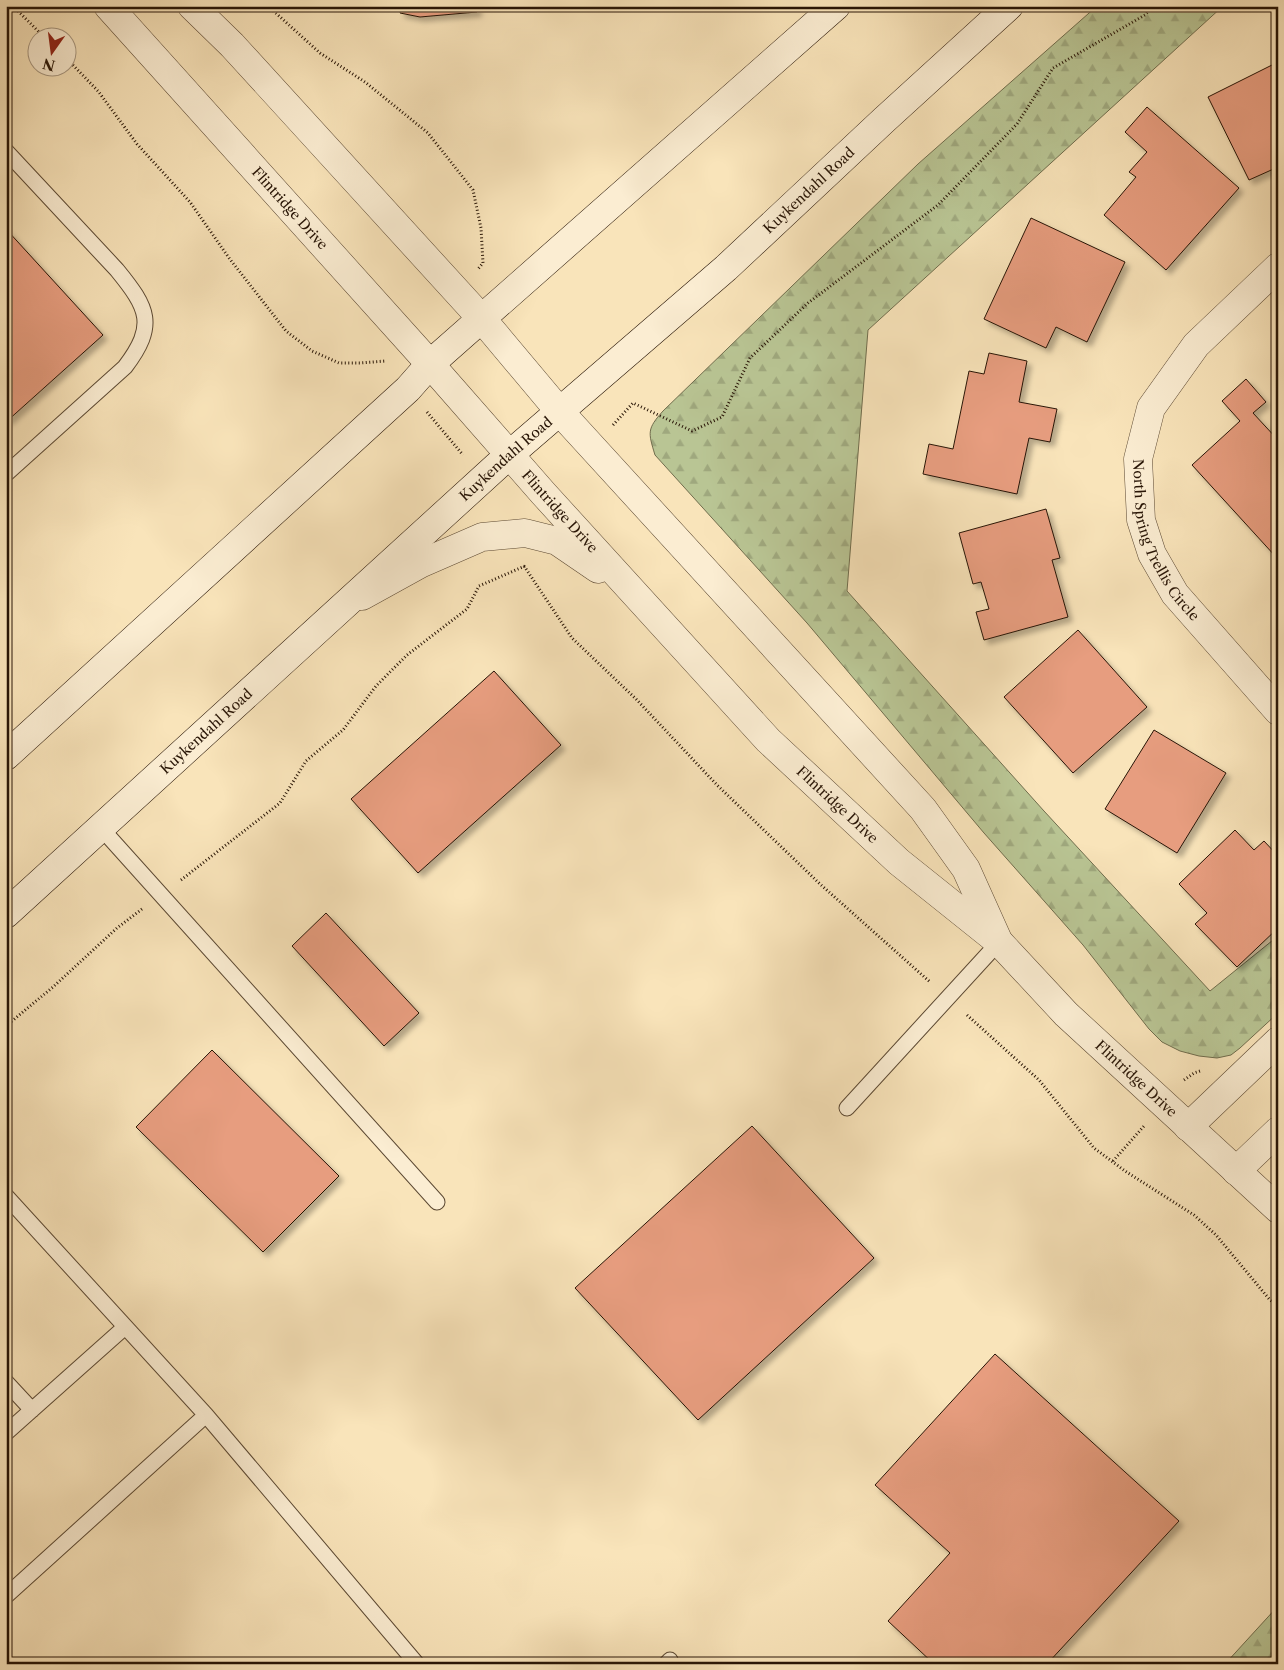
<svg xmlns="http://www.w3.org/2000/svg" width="1284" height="1670" font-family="'Libre Caslon Text',serif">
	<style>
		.forest { fill: url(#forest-firs); stroke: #706d4d }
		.building { fill: #e79d7f; stroke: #281506; filter: url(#shadow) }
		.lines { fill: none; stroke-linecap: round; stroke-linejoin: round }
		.service-casing { stroke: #5c4933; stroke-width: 17 }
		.minor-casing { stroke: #5c4933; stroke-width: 29 }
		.tertiary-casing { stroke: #5c4933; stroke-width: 29 }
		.secondary-casing { stroke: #281506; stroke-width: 29 }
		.path { stroke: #281506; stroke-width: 3; stroke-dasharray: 1 2.5; stroke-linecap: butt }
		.service { stroke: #fbedd2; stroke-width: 15 }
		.minor { stroke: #fbedd2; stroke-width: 28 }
		.tertiary { stroke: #fbedd2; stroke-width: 28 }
		.secondary { stroke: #fbedd2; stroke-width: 28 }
		.labels { text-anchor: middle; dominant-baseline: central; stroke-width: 4.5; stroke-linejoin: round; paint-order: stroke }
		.street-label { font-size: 14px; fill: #281506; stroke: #fbedd2 }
	</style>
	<defs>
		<pattern id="forest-firs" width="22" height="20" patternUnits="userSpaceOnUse" patternTransform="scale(1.25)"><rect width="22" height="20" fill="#b9c594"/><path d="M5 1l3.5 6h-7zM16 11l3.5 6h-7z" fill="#9fa87e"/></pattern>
		<filter id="shadow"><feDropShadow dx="4.5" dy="4.5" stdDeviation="2.5" flood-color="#0004"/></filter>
	</defs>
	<rect width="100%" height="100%" fill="#f9e4ba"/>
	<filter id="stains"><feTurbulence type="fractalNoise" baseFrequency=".004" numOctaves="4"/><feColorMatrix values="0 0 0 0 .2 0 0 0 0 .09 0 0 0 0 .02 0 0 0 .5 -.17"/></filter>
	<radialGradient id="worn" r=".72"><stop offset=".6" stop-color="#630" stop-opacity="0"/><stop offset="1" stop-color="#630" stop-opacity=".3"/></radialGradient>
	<path class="forest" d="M1097,6H1223L868,330L847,591L1044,811L1210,991L1278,936V1013L1240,1048L1231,1055L1217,1058L1199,1056L1180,1051L1162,1042L1149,1029L1083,945L984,833L807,623L655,455C648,432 647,429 663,411L918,164Z
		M1278,1606V1664H1225Z"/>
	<path class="building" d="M402,6H477V12L420,17L400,13Z
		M1278,62V167L1249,180L1208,97Z
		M1147,107L1239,188L1166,270L1104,215L1136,177L1129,172L1147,152L1125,132Z
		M1031,218L1125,262L1087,342L1056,327L1046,348L984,319Z
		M6,229L103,335L6,422Z
		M989,353L1027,361L1019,402L1057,409L1050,442L1029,438L1017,494L923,474L929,444L953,449L969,371L984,374Z
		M1246,379L1266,402L1253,413L1278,440V556L1276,557L1192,465L1240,421L1222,401Z
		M1046,509L1060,558L1052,560L1068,617L984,640L976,612L989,609L981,582L973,584L959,533Z
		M1078,630L1147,707L1073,773L1004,697Z
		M494,671L561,745L418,873L351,799Z
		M1154,730L1226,773L1177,853L1105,809Z
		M1235,830L1254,850L1264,841L1278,856V928L1237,967L1195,924L1207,913L1179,884Z
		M326,913L419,1013L384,1046L292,946Z
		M212,1050L339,1176L263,1252L136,1127Z
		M752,1126L874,1258L698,1420L575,1288Z
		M995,1354L1179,1521L1047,1664H934L888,1621L950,1553L875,1485Z"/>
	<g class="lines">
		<defs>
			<path id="service" d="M6,151L117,270C148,308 157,325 125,367L6,474
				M101,828L437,1202
				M847,1108L999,942
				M6,1196L206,1415L417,1664
				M6,1382L32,1410
				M6,1433L125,1327
				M6,1596L206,1415
				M666,1664L670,1660"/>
			<g id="minor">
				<path id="s1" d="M1278,267L1196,345L1151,408L1138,459L1141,520L1152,554L1175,594L1278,711"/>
				<path d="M1188,1127L1278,1041"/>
				<path d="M1236,1171L1278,1131"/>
			</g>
			<g id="tertiary">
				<path id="s2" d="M108,6L430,364L543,493L768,740L899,862L999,942L1066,1014L1278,1209"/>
				<path d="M192,6L232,45L482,319L560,412L923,809L966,869L997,938"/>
				<path d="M362,596L420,564L482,537L525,533L557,541L598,569"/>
			</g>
			<g id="secondary">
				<path d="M6,756L408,389L430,364L836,6"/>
				<path id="s3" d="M6,914L509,455L726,268L884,120L1009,6"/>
			</g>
		</defs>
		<use href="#service" class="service-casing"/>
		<use href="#minor" class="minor-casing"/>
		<use href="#tertiary" class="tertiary-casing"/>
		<use href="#secondary" class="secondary-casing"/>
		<path class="path" d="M13,6L45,38
			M268,6L320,53L365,82L428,133L473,190L481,228L483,263L478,269
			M68,60L98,91L137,144L190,202L229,258L286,331L312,351L339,363H360L385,361
			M427,412L463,455
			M613,425L633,403L692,431L722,417L750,358L808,303L938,205L1017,124L1053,68L1145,15L1152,6
			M524,566L572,638L636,699L717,785L820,884L930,982
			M181,880L280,803L306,761L343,730L376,686L407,655L467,609L479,586L525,566
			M967,1015L1039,1080L1094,1148L1125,1171L1194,1215L1216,1235L1270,1300L1278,1306
			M6,1026L53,987L117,928L142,909
			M1184,1080L1194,1073L1200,1071
			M1113,1161L1144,1126"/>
		<use href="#service" class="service"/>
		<use href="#minor" class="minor"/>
		<use href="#tertiary" class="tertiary"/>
		<use href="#secondary" class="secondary"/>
	</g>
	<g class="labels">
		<g class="street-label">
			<text stroke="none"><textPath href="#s3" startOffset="1081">Kuykendahl Road</textPath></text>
			<text stroke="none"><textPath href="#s2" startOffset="272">Flintridge Drive</textPath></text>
			<text stroke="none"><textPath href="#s3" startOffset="676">Kuykendahl Road</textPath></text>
			<text stroke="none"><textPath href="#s2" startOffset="678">Flintridge Drive</textPath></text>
			<text stroke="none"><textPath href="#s1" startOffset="331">North Spring Trellis Circle</textPath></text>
			<text stroke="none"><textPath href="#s3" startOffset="271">Kuykendahl Road</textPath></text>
			<text stroke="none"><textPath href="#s2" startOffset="1082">Flintridge Drive</textPath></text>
			<text stroke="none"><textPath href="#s2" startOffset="1488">Flintridge Drive</textPath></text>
		</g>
	</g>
	<rect width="1284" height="1670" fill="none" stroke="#f9e4ba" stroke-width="25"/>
	<rect x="8" y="8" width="1269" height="1655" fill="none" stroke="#281506" stroke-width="2.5"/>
	<rect x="12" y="12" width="1259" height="1645" fill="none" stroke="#281506"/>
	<g transform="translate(52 52) rotate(194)"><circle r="24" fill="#fbedd2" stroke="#a79780"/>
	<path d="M0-4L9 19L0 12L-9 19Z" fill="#8f2418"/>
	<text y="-8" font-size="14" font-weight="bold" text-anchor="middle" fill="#281506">N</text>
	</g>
	<rect width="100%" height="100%" filter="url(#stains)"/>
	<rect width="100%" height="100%" fill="url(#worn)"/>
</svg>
